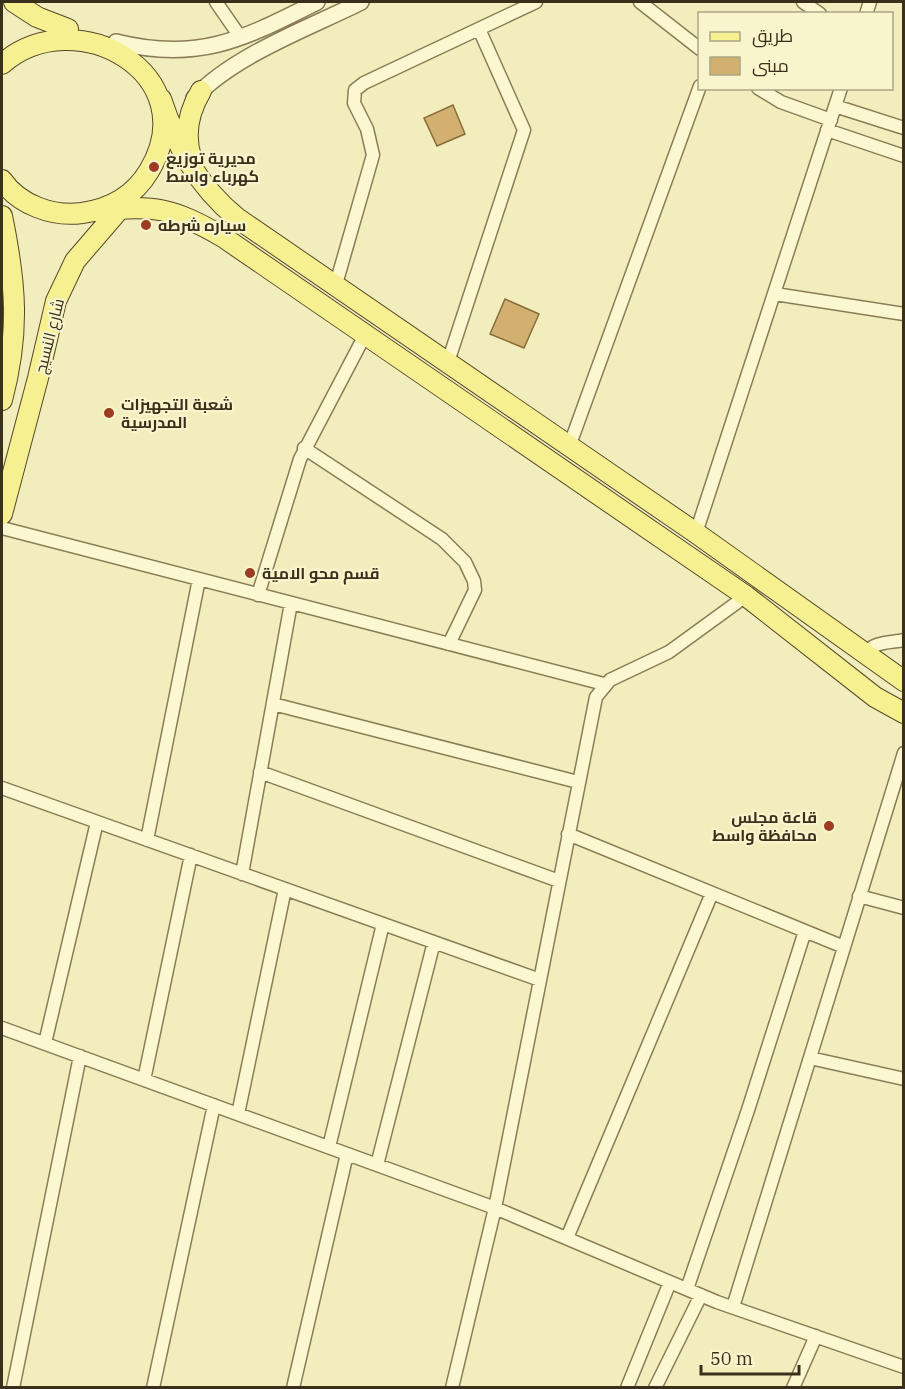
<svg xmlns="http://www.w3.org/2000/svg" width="905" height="1389" font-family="'IBM Plex Serif',Cairo,serif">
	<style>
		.building { fill: #d1b070; stroke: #8a6c39; stroke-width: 1.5 }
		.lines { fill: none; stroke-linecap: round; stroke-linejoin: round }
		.minor-casing { stroke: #8a7d55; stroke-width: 15 }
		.tertiary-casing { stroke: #8a7d55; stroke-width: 18 }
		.primary-casing { stroke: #57492a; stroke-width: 22 }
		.minor { stroke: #fbf8d1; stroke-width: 12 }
		.tertiary { stroke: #fbf8d1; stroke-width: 15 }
		.primary { stroke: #f7f091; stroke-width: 20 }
		.poi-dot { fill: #9c3d21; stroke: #f8f5cd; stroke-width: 2 }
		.labels { text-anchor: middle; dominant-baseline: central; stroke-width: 4.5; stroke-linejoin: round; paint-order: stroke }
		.poi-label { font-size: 16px; font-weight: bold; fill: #38301b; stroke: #f8f5cd; text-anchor: start }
		.street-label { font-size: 16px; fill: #38301b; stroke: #f8f5cd }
	</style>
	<rect width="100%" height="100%" fill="#f1edbd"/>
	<path class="building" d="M453,105L465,134L437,146L424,118Z
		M505,299L539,314L524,348L490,334Z"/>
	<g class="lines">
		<defs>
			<path id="minor" d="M216,2L241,38
				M640,2L700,49
				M803,2L820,14
				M866,14L870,2
				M758,88L781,102L831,120
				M835,106L904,128
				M827,130L904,156
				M336,284L373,155L367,129L354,103L355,90L364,83L536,2
				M775,294L904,314
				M448,362L524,130L479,29
				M569,447L700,86
				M304,448L442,539L465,562L474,581L475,590L449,644
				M2,528L604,684
				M696,533L841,88
				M258,595L300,459L365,335
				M865,654C874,641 890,643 904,640
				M273,704L578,782
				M260,772L559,881
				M2,788L540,980
				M568,834L844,947
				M147,840L199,579
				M242,874L291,603
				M859,896L904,908
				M2,1028L495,1208L717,1302L904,1367
				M45,1043L97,822
				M810,1058L904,1079
				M144,1080L191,855
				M238,1114L285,889
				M329,1147L383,924
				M377,1165L434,942
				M567,1238L712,893
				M687,1289L748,1110L805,931
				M733,1307L904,753
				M13,1388L80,1056
				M153,1388L214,1105
				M293,1388L347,1154
				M452,1388L495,1208L596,697L610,680L669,652L746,596
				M627,1388L670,1282
				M655,1388L701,1295
				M793,1388L816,1336"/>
			<path id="tertiary" d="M116,42C200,63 245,38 317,2
				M194,98C234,55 309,28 361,2"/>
			<path id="primary" d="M14,2L37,17L68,29
				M2,64C75,0 207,74 149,171C134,196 111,209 82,213C53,217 19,205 2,180
				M161,99C177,147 197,185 237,218L696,533L904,681
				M191,157C184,134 189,111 201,91
				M97,211C154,204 173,208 223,237L746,596L875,697L904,713
				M2,216C16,284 20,332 2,400
				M2,514L38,378L56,301L75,261L124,204"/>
		</defs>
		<use href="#minor" class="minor-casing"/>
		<use href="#tertiary" class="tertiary-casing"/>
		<use href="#primary" class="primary-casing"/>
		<use href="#minor" class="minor"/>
		<use href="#tertiary" class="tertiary"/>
		<use href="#primary" class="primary"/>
	</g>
	<g class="poi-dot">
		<circle cx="154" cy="167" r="6"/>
		<circle cx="146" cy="225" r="6"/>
		<circle cx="109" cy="413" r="6"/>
		<circle cx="250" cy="573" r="6"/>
		<circle cx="829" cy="826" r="6"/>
	</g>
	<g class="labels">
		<g class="poi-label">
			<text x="166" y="158">مديرية توزيع<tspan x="166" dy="18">كهرباء واسط</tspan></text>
			<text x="158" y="225">سياره شرطه</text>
			<text x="121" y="404">شعبة التجهيزات<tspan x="121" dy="18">المدرسية</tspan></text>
			<text x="262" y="573">قسم محو الامية</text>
			<text x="817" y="817" text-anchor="end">قاعة مجلس<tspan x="817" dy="18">محافظة واسط</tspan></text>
		</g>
		<g class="street-label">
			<text transform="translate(49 336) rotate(-76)">شارع النسيج</text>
		</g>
	</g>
	<rect width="905" height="1389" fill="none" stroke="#38301b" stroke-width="6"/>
	<rect x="698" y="12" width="195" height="78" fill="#f8f5cd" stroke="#aba686" stroke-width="1.5"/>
	<rect x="710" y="32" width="30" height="9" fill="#f7f091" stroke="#aba686" stroke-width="1.5"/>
	<text x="752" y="42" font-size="18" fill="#38301b">طريق</text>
	<rect x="710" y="57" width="30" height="18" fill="#d1b070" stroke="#aba686" stroke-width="1.5"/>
	<text x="752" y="72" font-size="18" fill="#38301b">مبنى</text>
	<path d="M701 1365v9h98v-9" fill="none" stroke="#38301b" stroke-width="3"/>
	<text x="710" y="1365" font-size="18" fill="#38301b" stroke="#f8f5cd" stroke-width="4.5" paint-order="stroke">50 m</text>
</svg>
